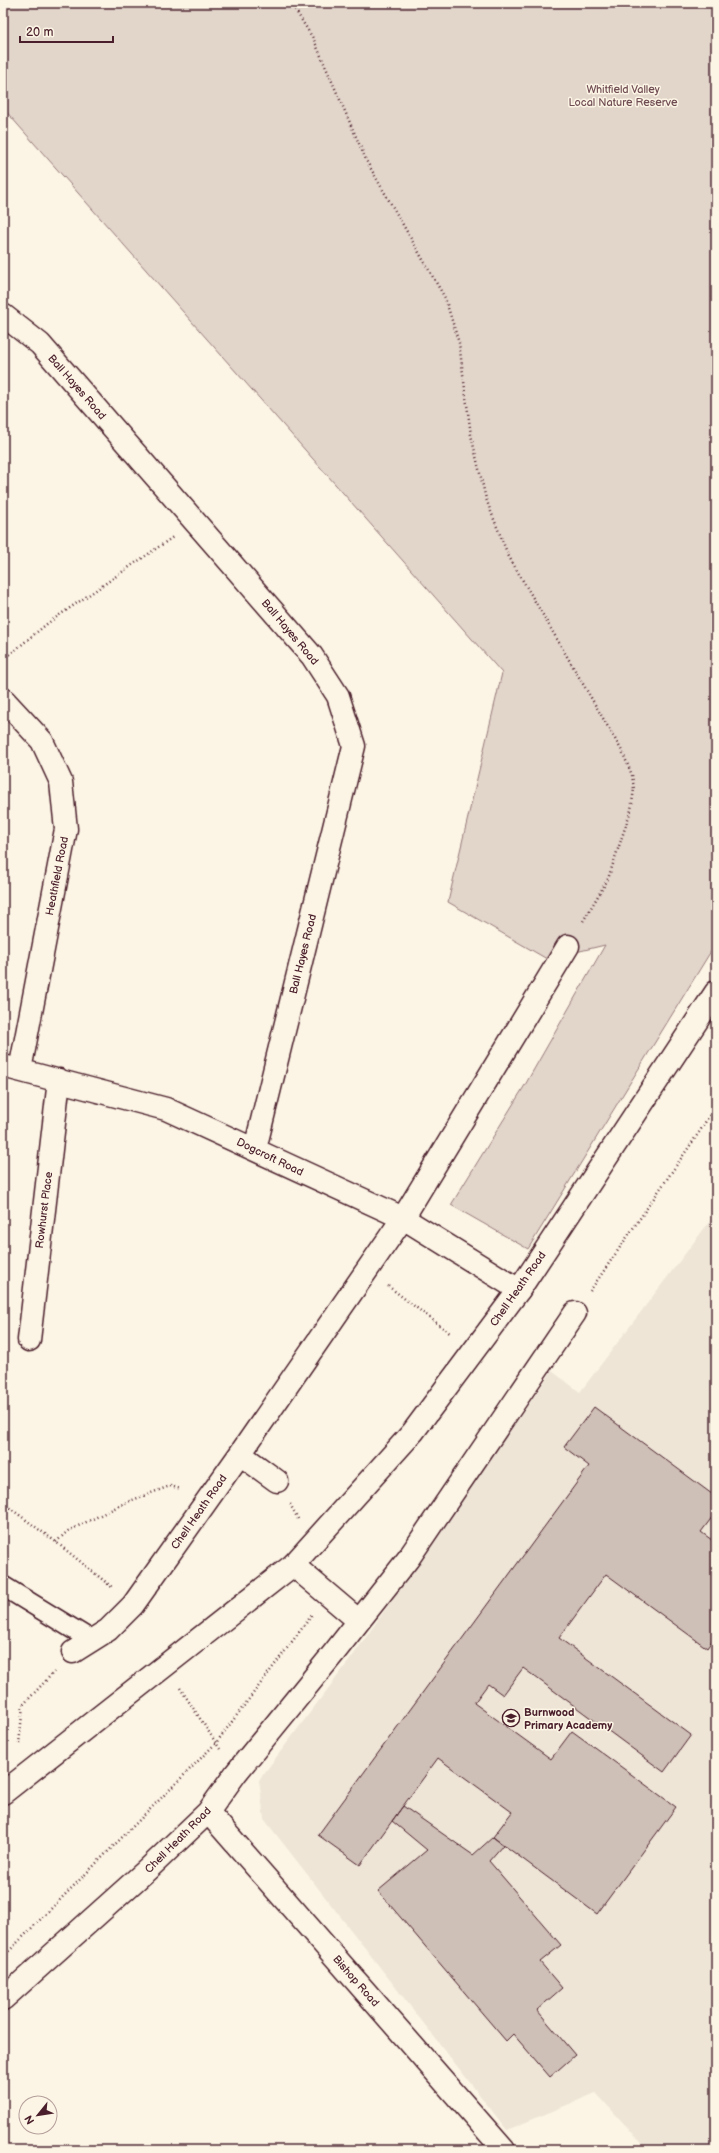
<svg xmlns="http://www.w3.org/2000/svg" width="719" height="2153" font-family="'Balsamiq Sans',sans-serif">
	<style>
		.built { fill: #eee5d7 }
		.green { fill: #e2d5ca; stroke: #967a7a }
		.building { fill: #cfc0b7; stroke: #4a1f2b }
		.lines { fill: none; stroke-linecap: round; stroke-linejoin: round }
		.service-casing { stroke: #4a1f2b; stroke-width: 22 }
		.minor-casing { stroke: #4a1f2b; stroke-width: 25 }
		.tertiary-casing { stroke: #4a1f2b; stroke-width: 25 }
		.path { stroke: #4a1f2b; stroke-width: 2.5; stroke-dasharray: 1 3; stroke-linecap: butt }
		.service { stroke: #fcf5e5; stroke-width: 19 }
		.minor { stroke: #fcf5e5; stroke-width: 22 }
		.tertiary { stroke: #fcf5e5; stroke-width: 22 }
		.labels { text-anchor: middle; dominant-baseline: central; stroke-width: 3; stroke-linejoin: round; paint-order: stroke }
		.park-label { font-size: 11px; fill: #704c53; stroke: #fcf5e5 }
		.street-label { font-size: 11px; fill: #4a1f2b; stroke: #fcf5e5 }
		.poi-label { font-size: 11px; font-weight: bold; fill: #4a1f2b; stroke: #fcf5e5; text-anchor: start }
	</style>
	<rect width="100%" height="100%" fill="#fcf5e5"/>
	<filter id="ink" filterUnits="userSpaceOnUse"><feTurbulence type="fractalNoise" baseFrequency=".025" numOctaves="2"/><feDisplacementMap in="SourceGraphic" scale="8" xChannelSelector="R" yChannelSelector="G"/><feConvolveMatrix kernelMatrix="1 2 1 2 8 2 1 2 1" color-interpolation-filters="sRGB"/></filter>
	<g filter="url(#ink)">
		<path class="built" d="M716,1213V2150H648L596,2093L507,2130L264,1819L259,1780L352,1657L552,1371L580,1392Z"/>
		<path class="green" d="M3,3H716V943L528,1249L451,1205L525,1085L605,945L547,959L448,902L502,673L3,108Z"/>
		<path class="building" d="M594,1407L716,1497V1512L701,1532L716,1543V1635L707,1648L606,1574L559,1638L691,1735L664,1772L523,1668L503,1695L488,1684L474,1703L551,1759L572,1731L676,1807L597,1914L493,1837L512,1812L438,1758L360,1865L318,1835L589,1466L564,1447Z
			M403,1806L473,1855L493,1837L503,1845L489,1861L561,1945L540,1962L562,1988L537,2010L575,2055L550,2077L513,2034L506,2041L378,1891L427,1850L392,1821Z"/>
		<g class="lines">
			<defs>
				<path id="service" d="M3,1586L91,1640"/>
				<path id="minor" d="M3,315L40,344L312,656L338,696L354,746L255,1149
					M3,699L42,741L61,782L66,829L20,1070
					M3,1066L166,1109L403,1218L519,1290
					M29,1340L59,1080
					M240,1454L277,1481
					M293,1565L359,1621
					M73,1652L108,1630L133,1605L240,1454L403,1218L568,946
					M208,1812L504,2150
					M3,1999L147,1870L208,1812L236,1773L333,1654L408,1559L575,1313"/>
				<path id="tertiary" d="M3,1793L293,1565L413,1432L519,1290L716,992"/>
			</defs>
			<use href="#service" class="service-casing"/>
			<use href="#minor" class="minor-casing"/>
			<use href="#tertiary" class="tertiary-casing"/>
			<path class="path" d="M291,3L314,40L367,162L445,298L459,343L471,435L486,499L508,555L622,751L632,775L634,789L631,810L608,879L582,923
				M3,660L48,623L173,537
				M388,1286L451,1334
				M590,1291L700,1131L716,1104
				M3,1503L56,1542L113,1588
				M290,1504L298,1519
				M56,1542L68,1531L127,1502L170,1486L181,1489
				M180,1688L220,1749
				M19,1744L23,1705L54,1672
				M3,1957L216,1743L312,1615"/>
			<use href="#service" class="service"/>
			<use href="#minor" class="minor"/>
			<use href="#tertiary" class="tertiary"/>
		</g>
	</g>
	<defs>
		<symbol id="school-ring" viewBox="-11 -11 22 22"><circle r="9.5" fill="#fcf5e5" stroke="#4a1f2b" stroke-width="1.5"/><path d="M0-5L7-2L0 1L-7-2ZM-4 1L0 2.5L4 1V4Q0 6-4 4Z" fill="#4a1f2b"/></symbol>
	</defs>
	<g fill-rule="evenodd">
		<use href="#school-ring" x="501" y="1708" width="20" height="20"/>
	</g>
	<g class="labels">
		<g class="park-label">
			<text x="623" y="89">Whitfield Valley<tspan x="623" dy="13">Local Nature Reserve</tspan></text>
		</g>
		<g class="street-label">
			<text transform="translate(77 387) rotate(49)">Ball Hayes Road</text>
			<text transform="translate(290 632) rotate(50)">Ball Hayes Road</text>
			<text transform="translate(57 876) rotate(-79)">Heathfield Road</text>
			<text transform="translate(303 954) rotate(-76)">Ball Hayes Road</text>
			<text transform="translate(270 1157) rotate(26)">Dogcroft Road</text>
			<text transform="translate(44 1210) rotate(-83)">Rowhurst Place</text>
			<text transform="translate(518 1289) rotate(-55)">Chell Heath Road</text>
			<text transform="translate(199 1512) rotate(-55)">Chell Heath Road</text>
			<text transform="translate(178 1840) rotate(-45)">Chell Heath Road</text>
			<text transform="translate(356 1981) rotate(49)">Bishop Road</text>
		</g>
		<g class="poi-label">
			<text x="524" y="1712">Burnwood<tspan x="524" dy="13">Primary Academy</tspan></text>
		</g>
	</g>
	<rect width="719" height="2153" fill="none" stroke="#fcf5e5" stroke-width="16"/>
	<rect x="8" y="8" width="703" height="2137" fill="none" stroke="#4a1f2b" stroke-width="1.5" filter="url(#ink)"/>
	<g transform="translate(38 2115) rotate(240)"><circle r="19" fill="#fcf5e5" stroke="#b59f9b"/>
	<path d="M0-3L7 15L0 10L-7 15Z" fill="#4a1f2b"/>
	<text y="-6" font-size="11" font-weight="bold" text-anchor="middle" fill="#4a1f2b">N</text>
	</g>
	<path d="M20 36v6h93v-6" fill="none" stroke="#4a1f2b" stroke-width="2"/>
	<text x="26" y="36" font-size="12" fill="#4a1f2b" stroke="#fcf5e5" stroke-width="3" paint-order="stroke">20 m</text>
</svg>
